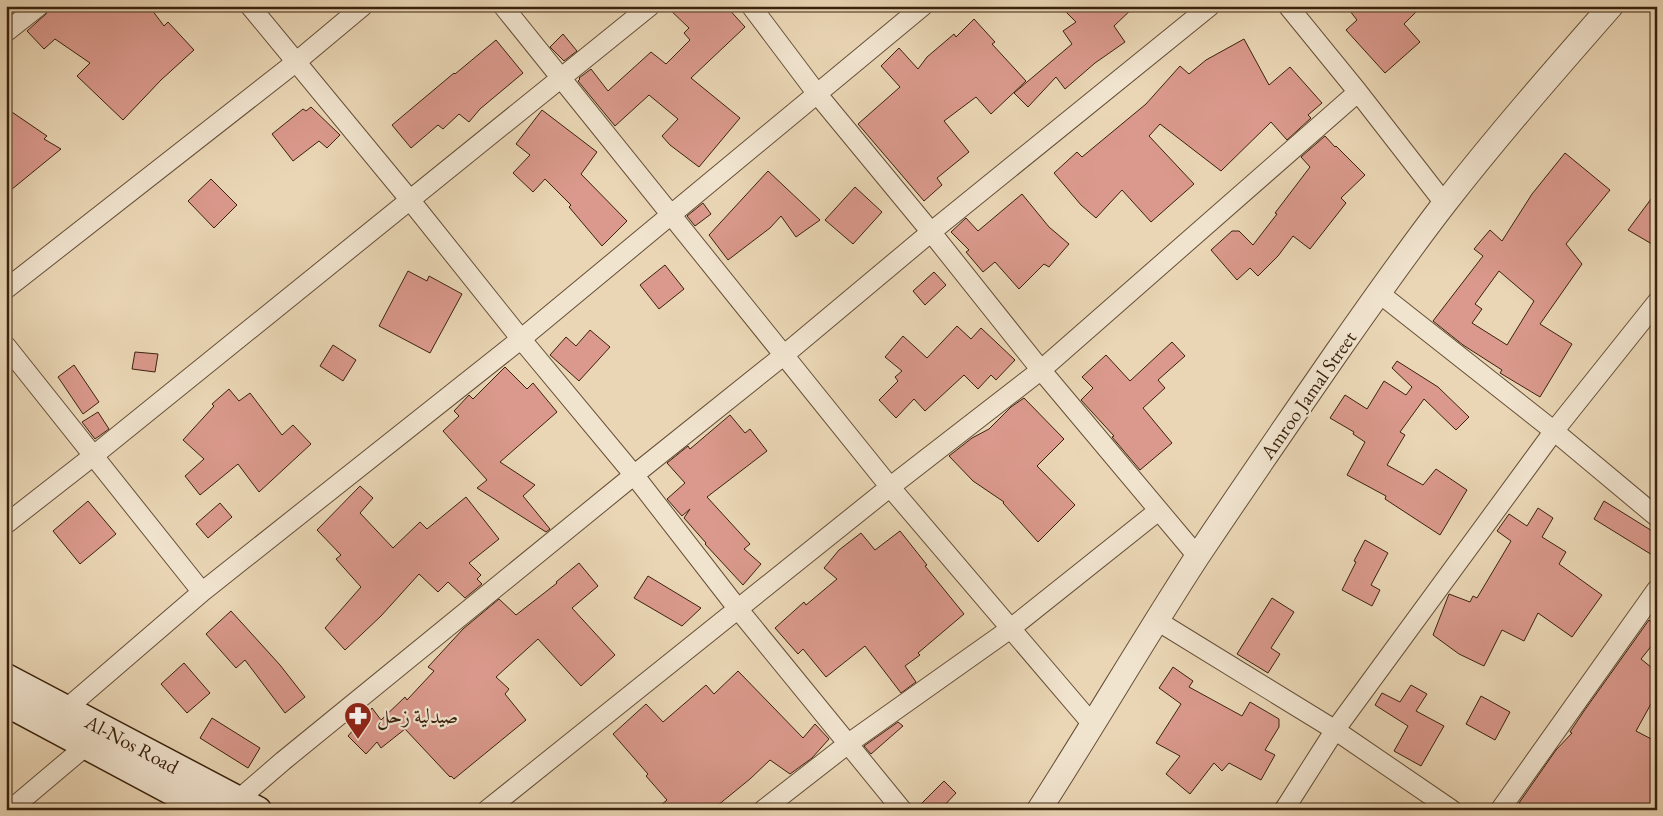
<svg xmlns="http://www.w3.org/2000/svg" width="1663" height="816" font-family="'EB Garamond',Amiri,serif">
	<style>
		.building { fill: #da998c; stroke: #3a220d; fill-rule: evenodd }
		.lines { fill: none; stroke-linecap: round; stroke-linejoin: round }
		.minor-casing { stroke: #664f37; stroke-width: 21 }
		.tertiary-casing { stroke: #664f37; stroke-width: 26 }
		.secondary-casing { stroke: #3a220d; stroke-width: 29 }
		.minor { stroke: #f1e4cf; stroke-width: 19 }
		.tertiary { stroke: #f1e4cf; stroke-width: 24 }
		.secondary { stroke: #f1e4cf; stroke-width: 26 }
		.labels { text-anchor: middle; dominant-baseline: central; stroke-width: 4.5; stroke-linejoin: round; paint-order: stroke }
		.street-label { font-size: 20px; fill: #3a220d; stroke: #f1e4cf }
		.poi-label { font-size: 20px; fill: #3a220d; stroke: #f1e4cf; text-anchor: start }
	</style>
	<rect width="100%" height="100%" fill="#ead6b5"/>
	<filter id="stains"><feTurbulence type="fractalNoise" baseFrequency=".004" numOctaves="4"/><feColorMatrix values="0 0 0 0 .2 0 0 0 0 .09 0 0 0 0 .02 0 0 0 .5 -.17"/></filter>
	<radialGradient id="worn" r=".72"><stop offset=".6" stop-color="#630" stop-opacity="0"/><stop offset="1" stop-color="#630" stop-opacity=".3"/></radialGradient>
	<path class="building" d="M50,6H149L164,26L168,22L194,50L161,80L123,120L77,76L90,63L55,39L44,49L27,31L46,14Z
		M666,6H726L745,27L691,78L740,118L699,167L670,145L662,136L678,119L649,95L615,126L578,81L580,79L579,78L591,69L608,91L651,52L666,64L690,40L684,33L689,28Z
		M1060,6H1135L1114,26L1125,42L1095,63L1065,89L1056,77L1028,107L1014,93L1072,44L1063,31L1076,22Z
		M1346,6H1422L1404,24L1420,42L1385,73L1346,30L1357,20Z
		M974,19L995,42L992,44L1026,81L991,114L976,97L944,121L969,152L937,178L942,185L924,201L858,124L900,87L881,66L899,48L918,69L927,57L954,34L956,37Z
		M563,34L577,51L564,61L550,47Z
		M1244,39L1269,85L1290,67L1322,103L1308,115L1311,118L1287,140L1271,122L1221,171L1160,124L1149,136L1194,184L1151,222L1122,190L1096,218L1081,205L1054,173L1077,152L1082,157L1146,104L1180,66L1189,74L1206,60Z
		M496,40L523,73L480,109L469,122L459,114L443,129L438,125L411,148L392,125L454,73L455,74Z
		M311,107L340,135L327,148L319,141L293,161L272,134L303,109L306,111Z
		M6,108L47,136L44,139L61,149L6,194Z
		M542,110L597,152L581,174L627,221L602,246L569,207L571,205L545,179L533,192L513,173L530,155L516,144Z
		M1325,136L1335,147L1336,146L1365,175L1341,198L1346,203L1310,249L1293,236L1278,256L1258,276L1250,268L1237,280L1211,250L1232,231H1239L1253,245L1277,214L1275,213L1310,167L1301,157Z
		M1565,153L1610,190L1566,244L1582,264L1540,324L1572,344L1540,397L1500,373L1502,370L1463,345L1433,321L1483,256L1474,249L1490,230L1502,241L1532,194ZM1499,271L1534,301L1507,345L1472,323L1482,309L1475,304Z
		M768,171L820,220L796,237L781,216L770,228L728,260L709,235Z
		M211,179L237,205L214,228L188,201Z
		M855,187L882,212L853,244L825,220Z
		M1657,191V247L1628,230Z
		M1022,194L1049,227L1069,244L1049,267L1044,264L1019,289L995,262L983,272L966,252L969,250L951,232L966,218L978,231Z
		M703,203L711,214L695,226L687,216Z
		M665,265L684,289L659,309L640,285Z
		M408,271L427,281L429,276L462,294L430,353L379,326Z
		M934,272L946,285L925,305L913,291Z
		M957,326L971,339L981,328L1015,360L996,380L991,375L978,389L964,375L925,411L914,399L896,418L879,400L898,381L895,377L902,371L885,357L903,336L927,358Z
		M590,330L610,347L579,381L550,355L566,337L576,346Z
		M1172,342L1185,356L1158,380L1165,388L1143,408L1172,443L1140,470L1112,437L1114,436L1081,400L1093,388L1082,377L1106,355L1130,381Z
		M333,345L356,360L343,381L320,366Z
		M135,352L158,354L155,372L132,369Z
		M1397,361L1438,387L1469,417L1456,430L1424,399L1400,432L1405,435L1387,465L1423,485L1436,469L1467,490L1440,535L1385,499L1386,496L1347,475L1365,442L1353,434L1354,432L1330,418L1345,395L1367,409L1384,381L1406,395L1412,387L1392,368Z
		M74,365L99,402L83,414L58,377Z
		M505,367L527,389L533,383L557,412L500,462L535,485L523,496L550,529L546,532L477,488L487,480L443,431L459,416L454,411L469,395L473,399Z
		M229,389L239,401L250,393L282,435L293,425L311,444L259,492L238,464L200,495L185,476L204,459L183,440L214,406L212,404Z
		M1024,398L1064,439L1037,466L1075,505L1038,542L1003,503L1004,502L973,481L949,456L972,438L989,429L1011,407Z
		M98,412L109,429L95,439L82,422Z
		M730,415L745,433L750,429L767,451L707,497L750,544L744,549L761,564L743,585L705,544L706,543L684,518L690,509L682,516L667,499L685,483L667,463L688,446L690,449Z
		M360,486L373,498L360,513L393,548L420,522L427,529L466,497L499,539L469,563L481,575L477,579L482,584L465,598L448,582L438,592L419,574L381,616L345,650L325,628L361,587L336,559L341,555L317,530Z
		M88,501L116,534L80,564L53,531Z
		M1604,501L1657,534V558L1594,519Z
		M220,503L232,517L208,538L196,524Z
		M1538,508L1553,518L1542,537L1566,552L1559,564L1602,595L1572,637L1538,613L1524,641L1502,630L1484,666L1459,654L1433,635L1449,594L1470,602L1473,596L1477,598L1511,541L1497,531L1509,514L1527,526Z
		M900,531L927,565L925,566L964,614L918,653L920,655L905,666L916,682L901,693L865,646L826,677L803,649L798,654L775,628L804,602L806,605L837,579L824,568L839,550L861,533L875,550Z
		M1365,540L1388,553L1371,585L1380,590L1372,606L1342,590L1356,562L1354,561Z
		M579,563L598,586L572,608L615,655L581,686L538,639L496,677L509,689L505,694L526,720L454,779L451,776L450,777L405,729L381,748L377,742L366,754L348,736L372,708L381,720L405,697L407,700L434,671L428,667L463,629L499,599L516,615L557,583L556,582Z
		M648,576L701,608L682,626L634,598Z
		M1272,598L1294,612L1271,648L1280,654L1268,673L1237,654Z
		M231,611L280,665L305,697L285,713L245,660L236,668L206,634Z
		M1649,620L1657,627V639L1641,659L1657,672V693L1636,731L1657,742V810H1531L1519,803L1556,750L1572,733L1570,732L1584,711Z
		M184,663L210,693L187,713L161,684Z
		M1173,667L1193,681L1189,687L1242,716L1250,702L1279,719V727L1265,750L1275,755L1261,780L1229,763L1222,771L1214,763L1190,794L1166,774L1180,756L1156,743L1181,704L1159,688Z
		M738,671L803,738L815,724L829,739L812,758L790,774L770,760L750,779L712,810H655L667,800L646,776L648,774L613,734L646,704L663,722L706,685L714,694Z
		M1411,685L1427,694L1416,711L1444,726L1421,766L1394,751L1408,726L1375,705L1382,693L1400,702Z
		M1481,696L1510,712L1495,740L1466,724Z
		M212,718L260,748L248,768L200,738Z
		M898,722L903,726L871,754L864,746Z
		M944,781L956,793L940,810H915Z"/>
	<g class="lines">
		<defs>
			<path id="minor" d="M250,6L410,200L521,339L634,475L738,609L902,810
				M503,6L890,487L1093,725
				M751,6L818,95L931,232L1041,370L1198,557
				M1288,6L1358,92L1445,204
				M6,32L39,6
				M6,289L296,62L363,6
				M1379,293L1554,431L1657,517
				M6,346L202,592
				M6,524L93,456L650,6
				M1156,620L1335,730L1452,810
				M66,709L202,592L521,339L923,6
				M239,799L283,761L634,475L784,355L931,232L1210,6
				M10,810L87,745
				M487,810L890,487L1041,370L1358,92
				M763,810L849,743L1010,629L1158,511
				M1284,810L1335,730L1554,431L1657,302
				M1500,810L1657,589"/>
			<path id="tertiary" d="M1039,810C1093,726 1143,640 1197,557C1243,488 1290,420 1337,352C1372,302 1407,252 1445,203C1498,135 1554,71 1611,6"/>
			<path id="secondary" d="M6,677L258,810
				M6,703L206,810"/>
		</defs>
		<use href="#minor" class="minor-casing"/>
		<use href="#tertiary" class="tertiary-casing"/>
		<use href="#secondary" class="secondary-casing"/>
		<use href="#minor" class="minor"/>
		<use href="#tertiary" class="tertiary"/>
		<use href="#secondary" class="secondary"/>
	</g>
	<defs>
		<symbol id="pharmacy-pin" viewBox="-11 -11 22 30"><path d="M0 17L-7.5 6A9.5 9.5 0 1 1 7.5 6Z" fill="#8f2418" stroke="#f1e4cf"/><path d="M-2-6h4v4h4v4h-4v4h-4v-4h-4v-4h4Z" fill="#fff"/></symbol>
	</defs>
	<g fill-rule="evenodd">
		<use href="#pharmacy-pin" x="342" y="700" width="32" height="43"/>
	</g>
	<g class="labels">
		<g class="street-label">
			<text transform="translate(1308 395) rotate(-55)">Amroo Jamal Street</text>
			<text transform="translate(132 744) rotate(28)">Al-Nos Road</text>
		</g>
		<g class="poi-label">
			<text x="377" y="716">صيدلية زحل</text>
		</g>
	</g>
	<rect width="1663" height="816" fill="none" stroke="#ead6b5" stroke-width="25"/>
	<rect x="8" y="8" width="1648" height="801" fill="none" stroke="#3a220d" stroke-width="2.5"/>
	<rect x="12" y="12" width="1638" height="791" fill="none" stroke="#3a220d"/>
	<rect width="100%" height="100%" filter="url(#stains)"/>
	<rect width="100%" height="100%" fill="url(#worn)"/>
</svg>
